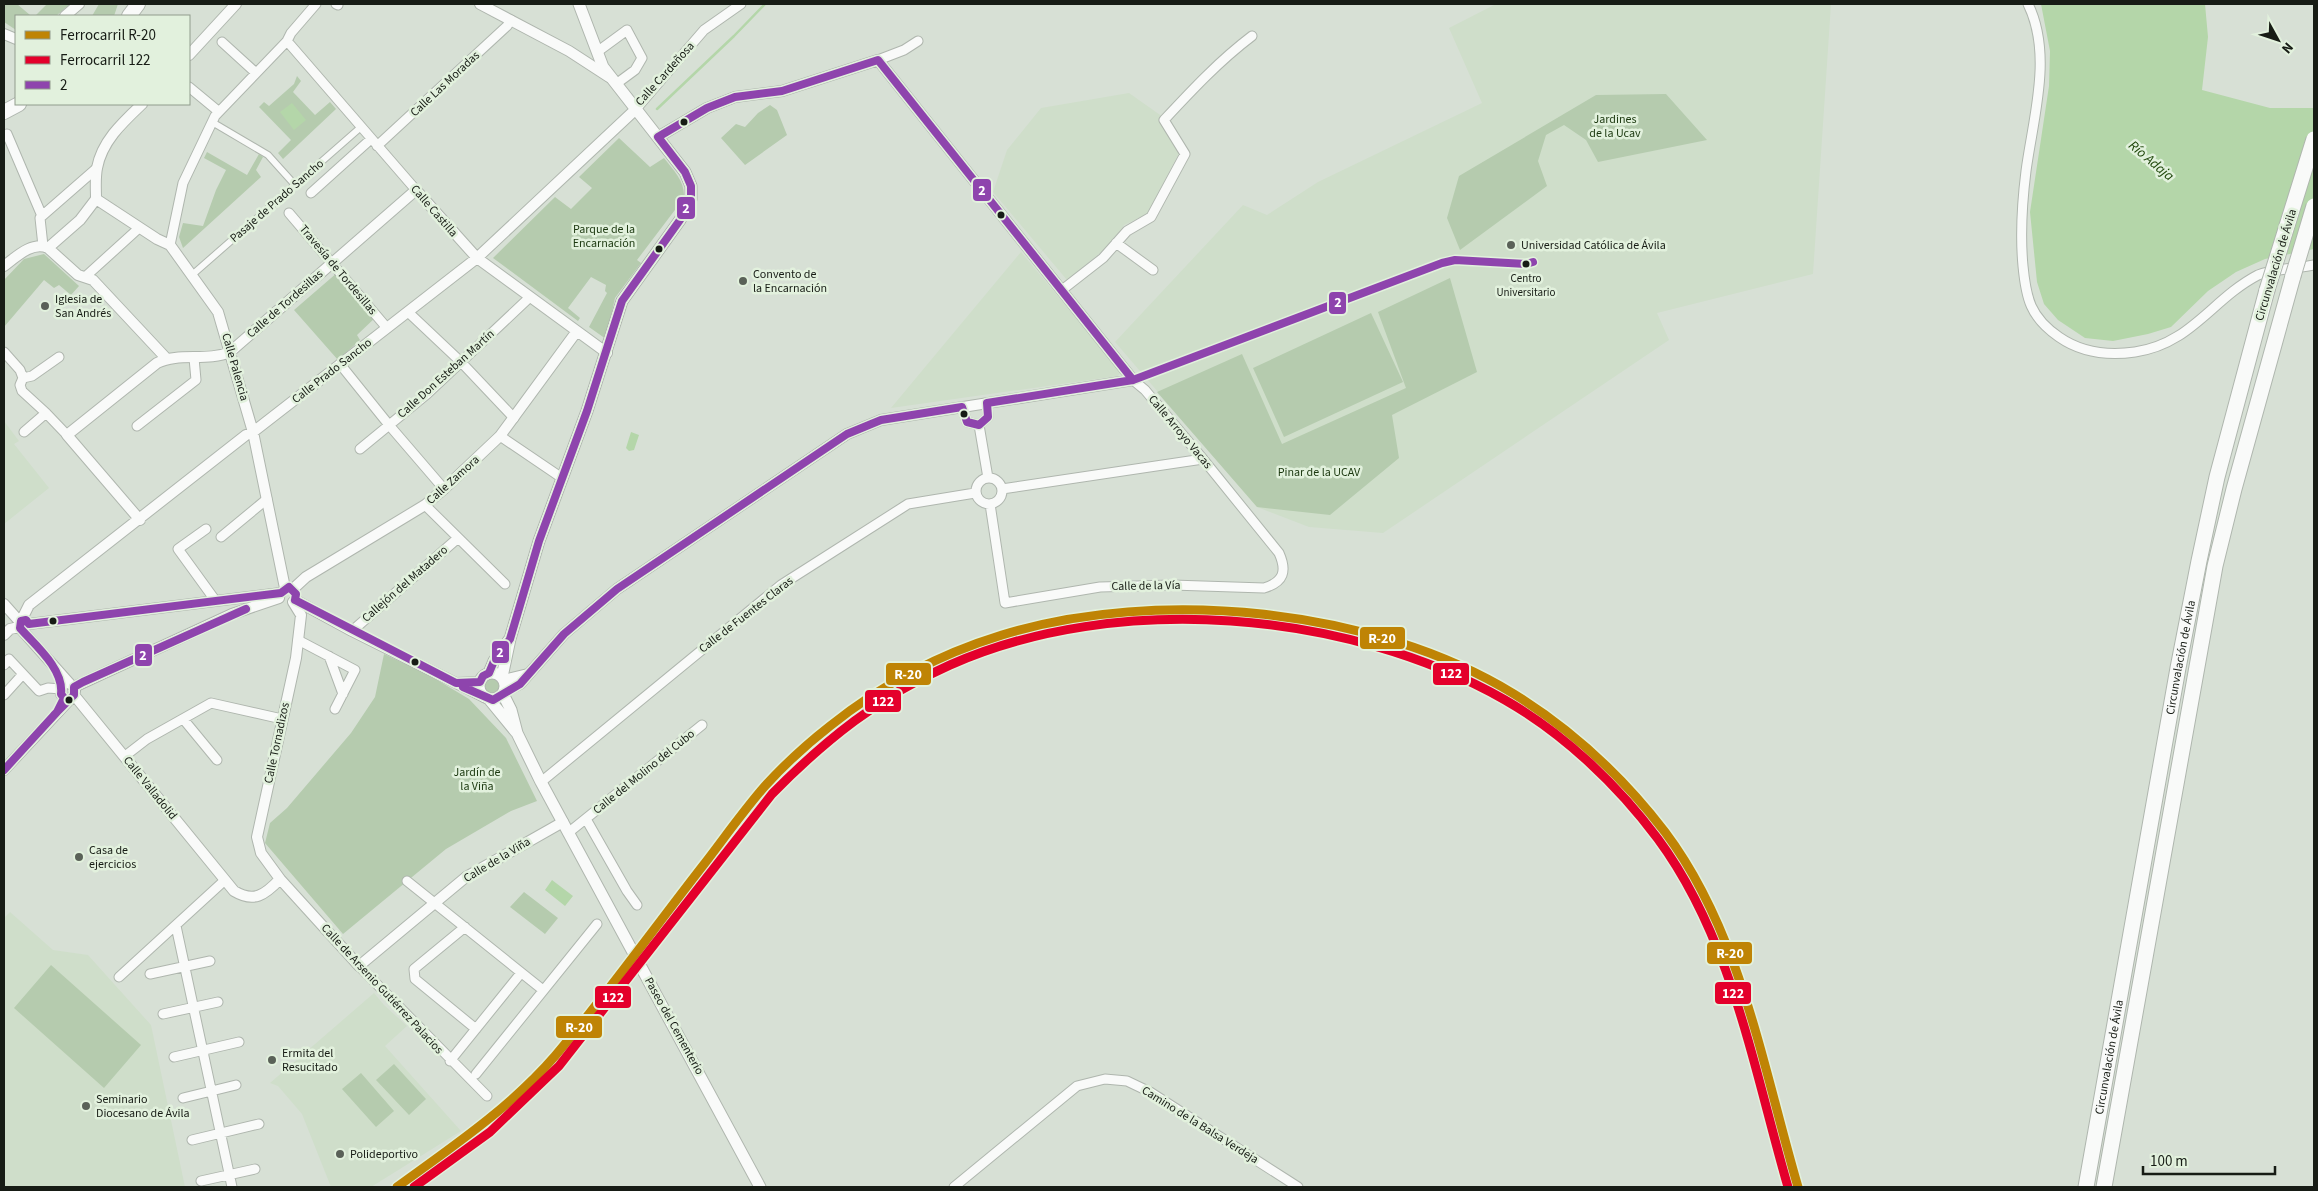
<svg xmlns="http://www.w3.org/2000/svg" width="2318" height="1191" font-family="'Source Sans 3',sans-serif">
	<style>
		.built { fill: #cfdeca }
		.green { fill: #b5cbae }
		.water { fill: #b4d6a9 }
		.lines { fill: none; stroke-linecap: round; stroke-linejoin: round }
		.stream { stroke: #b4d6a9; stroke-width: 2.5 }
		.pedestrian-casing { stroke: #afb6ae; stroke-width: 8 }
		.minor-casing { stroke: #afb6ae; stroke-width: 11 }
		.tertiary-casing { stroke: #afb6ae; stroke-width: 12 }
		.secondary-casing { stroke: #afb6ae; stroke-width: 13 }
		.trunk-casing { stroke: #afb6ae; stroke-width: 16 }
		.motorway-casing { stroke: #afb6ae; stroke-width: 17 }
		.pedestrian { stroke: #f9faf9; stroke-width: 6 }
		.minor { stroke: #f9faf9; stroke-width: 9 }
		.tertiary { stroke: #f9faf9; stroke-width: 10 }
		.secondary { stroke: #f9faf9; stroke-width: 11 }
		.trunk { stroke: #f9faf9; stroke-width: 14 }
		.motorway { stroke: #f9faf9; stroke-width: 15 }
		.motorway-bridge-casing { stroke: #afb6ae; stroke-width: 17; stroke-linecap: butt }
		.motorway-bridge { stroke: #f9faf9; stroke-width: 15 }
		.bus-1-casing { stroke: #e2f1dd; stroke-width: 11 }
		.bus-1 { stroke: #8e44ad; stroke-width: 8 }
		.rail-1-casing { stroke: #e2f1dd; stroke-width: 12 }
		.rail-2-casing { stroke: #e2f1dd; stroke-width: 12 }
		.rail-1 { stroke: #bf8405; stroke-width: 9 }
		.rail-2 { stroke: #e4002b; stroke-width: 9 }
		.bus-dot { fill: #171c15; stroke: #e2f1dd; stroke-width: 2 }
		.poi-dot { fill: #5a6158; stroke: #e2f1dd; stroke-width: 2 }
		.labels { text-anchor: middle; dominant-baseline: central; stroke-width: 5; stroke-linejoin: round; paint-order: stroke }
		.bus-label { font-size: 11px; fill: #171c15; stroke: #e2f1dd }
		.street-label { font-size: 12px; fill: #171c15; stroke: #e2f1dd }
		.park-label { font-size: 12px; fill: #1b380f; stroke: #e2f1dd }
		.poi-label { font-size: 12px; fill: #171c15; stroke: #e2f1dd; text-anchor: start }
		.water-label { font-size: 14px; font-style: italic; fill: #1d4508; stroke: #e2f1dd }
		.line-badge { stroke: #e2f1dd; stroke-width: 2 }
		.badge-label { font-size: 14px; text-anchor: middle; font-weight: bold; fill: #fff }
	</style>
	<rect width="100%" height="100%" fill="#d7e0d5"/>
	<path class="built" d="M1496,4H1831L1813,274L1657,313L1669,340L1383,533L1309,527L1257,507L1115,342L1243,205L1267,215L1318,182L1482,103L1449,28Z
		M1129,93L1163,117L1159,121L1179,153L1147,214L1124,225L1111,244L1067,280L993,192L1007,150L1041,108Z
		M1021,252L1121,372L1118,376L891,408Z
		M4,421L19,441L14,444L49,488L4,524Z
		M10,912L53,950L88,955L151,1025L185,1187H4V918Z
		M374,993L384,1005L407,1026L385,1046L461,1131L371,1187H331L302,1114L278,1086L270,1083Z"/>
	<path class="green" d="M4,4H17L30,15L16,16V30L4,22Z
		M47,4H70L56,16H35Z
		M99,4H118L114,16H92Z
		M297,76L301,81L293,92L315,115L330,102L336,109L283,159L278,153L291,140L259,107L264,102L269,106L294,84Z
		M1666,94L1707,140L1598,162L1586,140L1564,125L1546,135L1538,161L1547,186L1460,250L1447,218L1459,176L1596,95Z
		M770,105L777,110L787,135L745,165L721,138L736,124L745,127L758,113Z
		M619,138L650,167L664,158C674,171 685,181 684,198L637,260L641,263L615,298L606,339L589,327L607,293L605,291L606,285L591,277L568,308L580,318L578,321L493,258L555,197L571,209L592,188L579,177Z
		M207,152L247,175L259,154L263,157L256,170L261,177L183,248L179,237L183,223L203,226L216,190L226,170L204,158Z
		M44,254L79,286L71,295L59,285L54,288L44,280L4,327V280L24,259Z
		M338,272L377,316L357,335L360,340L338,360L294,310Z
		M1450,278L1477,372L1392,415L1399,458L1330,515L1257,507L1157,392L1242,354L1282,444L1406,388L1378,312Z
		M1371,313L1403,382L1284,437L1253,368Z
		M384,654L429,675L469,699L506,738L537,801L511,811L446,849L343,934L265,843L270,823L287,808L351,733L375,697Z
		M484 686a8 8 0 1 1 16 0a8 8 0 1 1-16 0Z
		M524,892L558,918L545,934L510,907Z
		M51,965L141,1045L104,1088L14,1008Z
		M394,1064L426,1099L409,1115L376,1080Z
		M361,1073L394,1111L376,1127L342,1089Z"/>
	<path class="water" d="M2041,4H2205L2208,37L2202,90L2270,108H2314V249L2265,259L2236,272L2208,291L2171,327L2148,334L2113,341L2085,338L2058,320L2044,304L2037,282L2030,212L2049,86L2050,51Z
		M292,103L306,120L294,130L280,112Z
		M631,432L639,435L634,450L629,451L626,448Z
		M552,880L573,896L565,906L545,890Z"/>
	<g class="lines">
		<path class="stream" d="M657,109L734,36L765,4"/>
		<defs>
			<path id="pedestrian" d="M212,122L268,155L295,185
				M192,275L361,127"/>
			<path id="minor" d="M336,4L338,5
				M2028,4C2053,55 2033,118 2026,171C2022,203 2020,234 2023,266C2026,298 2030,317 2059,337C2082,353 2107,356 2135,352C2191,344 2212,299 2258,275C2272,269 2299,268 2314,265
				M287,41L416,190
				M222,42L256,73
				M597,52L627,30L642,58L635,70L616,84
				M878,60L904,50L918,41
				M189,87L218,111
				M636,109L704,30L741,4
				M4,137L7,134L42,216L40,218L43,246
				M377,146L507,26L511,20
				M311,193L371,139
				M289,213L387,328
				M42,216L97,168
				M1116,243L1153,270
				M170,245L183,183L215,116L287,41L291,33L316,4
				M85,277L139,228
				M1062,290L1103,258L1127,231L1151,217L1185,154L1164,120C1192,90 1219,61 1252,36
				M408,312L461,362L514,418
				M4,352L20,370L23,378L20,385L22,391L46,413L67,435
				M340,364L389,425L444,489
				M23,378L32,376L59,357
				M962,407L967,422L979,425L988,417L987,403
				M979,425L988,478
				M137,426L196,380L194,358
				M24,432L46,413
				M500,436L562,478
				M360,449L427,394L530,297
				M976 491a13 13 0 1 1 26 0a13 13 0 1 1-26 0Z
				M1002,489L1203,459
				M990,504L1005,603L1100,587L1172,585L1264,588C1284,582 1287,571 1279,553L1203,459L1145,390L1133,380
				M425,505L505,584
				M206,529L178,549L215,600
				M221,537L267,499
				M352,631L458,538
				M298,640L355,670L335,709
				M329,656L343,694
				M4,665L9,659L39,691L48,688L61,689
				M4,695L23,674
				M184,720L217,760
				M125,756L147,739L211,703L282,719
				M541,782L781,585L908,504L975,493
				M586,819L627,891L637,905
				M568,833L702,725
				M407,881L543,990
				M176,926L232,1187
				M465,927L414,969L415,979L476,1029
				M359,966L487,1096
				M150,974L210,961
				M119,977L225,880
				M163,1014L218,1002
				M174,1057L239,1042
				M450,1061L521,973
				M476,1074L597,924
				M183,1098L236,1085
				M192,1140L259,1124
				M201,1181L255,1169
				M954,1187L1077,1086L1105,1079L1127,1081L1150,1092L1298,1187"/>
			<path id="tertiary" d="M480,4L569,51L609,77
				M65,16L79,4
				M4,34L16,39
				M189,55L236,4
				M96,199L157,239L170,245L218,312L253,432L285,588
				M96,199C96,189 95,178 97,168C102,141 123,122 142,104
				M48,248L80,220L96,199
				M4,266C16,257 32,241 48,248L78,275L93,280L166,358
				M140,520L67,435L157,363C179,352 207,362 230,352L416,190L477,258L607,353
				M293,589L306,577L425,505L444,489L500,436L577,331
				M295,600L352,631L484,697
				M293,602L301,615L296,658L257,837L261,853L280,879L359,966L466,877L563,822
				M4,604L20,622
				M25,620L20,622V628L70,684
				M21,621L29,605L246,435L253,432L477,258L636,109
				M29,624L281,593
				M4,635L10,629L19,627
				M504,680L528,674
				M457,683L480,682
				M62,686L61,694L64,698
				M74,687L232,614L279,598
				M504,692L520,684L564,634L617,589L847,434L881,420L1133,380L878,60L782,91L735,97L707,108L658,137
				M74,695L234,891C254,903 265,895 280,879
				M4,770L74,695L75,691"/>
			<path id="secondary" d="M479 686a13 13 0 1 1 26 0a13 13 0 1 1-26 0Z
				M489,673L494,661L509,640
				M502,677L510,639L539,541L587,411L622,301L680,220L691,199V186L685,172L603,67L579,4
				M503,694L511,710L517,733L541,782L760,1187
				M489,699L516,732"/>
			<path id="trunk" d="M129,16L138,4
				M4,112L19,104"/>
			<g id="motorway">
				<path id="s1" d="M2086,1187L2178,668L2199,561L2217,477L2267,290"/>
				<path d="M2104,1187L2215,566L2234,489L2293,276"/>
			</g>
		</defs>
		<use href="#pedestrian" class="pedestrian-casing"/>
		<use href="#minor" class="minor-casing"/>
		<use href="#tertiary" class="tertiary-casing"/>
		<use href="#secondary" class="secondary-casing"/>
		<use href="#trunk" class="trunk-casing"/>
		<use href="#motorway" class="motorway-casing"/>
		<use href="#pedestrian" class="pedestrian"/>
		<use href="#minor" class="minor"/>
		<use href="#tertiary" class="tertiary"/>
		<use href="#secondary" class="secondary"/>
		<use href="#trunk" class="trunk"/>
		<use href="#motorway" class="motorway"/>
		<defs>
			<path id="motorway-bridge" d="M2293,276L2314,206
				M2267,290L2314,139"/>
		</defs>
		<use href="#motorway-bridge" class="motorway-bridge-casing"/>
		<use href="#motorway-bridge" class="motorway-bridge"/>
		<defs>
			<path id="bus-1" d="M295,600L456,683L480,682L483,676L489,673L494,661L510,639L539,541L587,411L622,301L680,220L691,199V186L685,172L658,137L707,108L735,97L782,91L878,60L1133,380
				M463,687L493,700L520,684L564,634L617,589L847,434L881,420L962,407L967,422L979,425L988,417L987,403L1133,380L1442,263L1455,260L1526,264L1533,262
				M54,715L74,695V687L83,682L246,609
				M4,770L57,712L64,698L61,694C64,669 35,645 20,628L21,621L26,620L29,624L281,593L289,587L296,594L295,600"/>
		</defs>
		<use href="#bus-1" class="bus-1-casing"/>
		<use href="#bus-1" class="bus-1"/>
		<defs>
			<path id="rail-1" d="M397,1187C452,1147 510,1108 555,1056C607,994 655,927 705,863C725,837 744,810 765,786C785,764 807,744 830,726C881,685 940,654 1002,635C1158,587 1374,608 1514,694C1572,730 1623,777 1665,832C1741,933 1763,1068 1798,1187"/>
			<path id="rail-2" d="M414,1187L490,1132L559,1066L772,794C824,741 881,695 950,665C1117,591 1347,610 1505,700C1564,734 1617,784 1658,839C1732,939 1754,1070 1788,1187"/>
		</defs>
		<use href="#rail-1" class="rail-1-casing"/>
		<use href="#rail-2" class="rail-2-casing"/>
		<use href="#rail-1" class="rail-1"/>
		<use href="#rail-2" class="rail-2"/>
	</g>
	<g class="bus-dot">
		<circle cx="684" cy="122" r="4.5"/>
		<circle cx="1001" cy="215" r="4.5"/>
		<circle cx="659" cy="249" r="4.5"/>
		<circle cx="1526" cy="264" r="4.5"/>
		<circle cx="964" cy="414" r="4.5"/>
		<circle cx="53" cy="621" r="4.5"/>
		<circle cx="415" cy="662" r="4.5"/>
		<circle cx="69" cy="700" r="4.5"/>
	</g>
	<g class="poi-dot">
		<circle cx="1511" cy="245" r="5"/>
		<circle cx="743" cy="281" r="5"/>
		<circle cx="45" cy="306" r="5"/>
		<circle cx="79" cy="857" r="5"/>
		<circle cx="272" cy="1060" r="5"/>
		<circle cx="86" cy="1106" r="5"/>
		<circle cx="340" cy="1154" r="5"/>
	</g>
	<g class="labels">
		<g class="bus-label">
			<text x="1526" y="278">Centro<tspan x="1526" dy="14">Universitario</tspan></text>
		</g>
		<g class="street-label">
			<text transform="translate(665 74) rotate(-48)">Calle Cardeñosa</text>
			<text transform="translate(445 84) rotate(-43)">Calle Las Moradas</text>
			<text transform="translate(277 201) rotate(-41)">Pasaje de Prado Sancho</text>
			<text transform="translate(434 211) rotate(49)">Calle Castilla</text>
			<text transform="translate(2276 265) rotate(-73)">Circunvalación de Ávila</text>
			<text transform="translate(338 270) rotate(50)">Travesía de Tordesillas</text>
			<text transform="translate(285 304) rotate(-41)">Calle de Tordesillas</text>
			<text transform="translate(235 367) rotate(74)">Calle Palencia</text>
			<text transform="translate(332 371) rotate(-38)">Calle Prado Sancho</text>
			<text transform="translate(446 374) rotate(-42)">Calle Don Esteban Martín</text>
			<text transform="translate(1180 432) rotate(50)">Calle Arroyo Vacas</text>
			<text transform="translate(453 480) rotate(-42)">Calle Zamora</text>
			<text transform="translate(405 584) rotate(-41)">Callejón del Matadero</text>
			<text transform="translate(1146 586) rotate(-1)">Calle de la Vía</text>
			<text transform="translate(746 615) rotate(-38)">Calle de Fuentes Claras</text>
			<text stroke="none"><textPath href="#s1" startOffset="538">Circunvalación de Ávila</textPath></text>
			<text transform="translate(277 743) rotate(-78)">Calle Tornadizos</text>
			<text transform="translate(644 772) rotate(-39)">Calle del Molino del Cubo</text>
			<text transform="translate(150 788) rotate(51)">Calle Valladolid</text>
			<text transform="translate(497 860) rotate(-31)">Calle de la Viña</text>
			<text transform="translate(382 989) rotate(47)">Calle de Arsenio Gutiérrez Palacios</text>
			<text transform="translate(674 1026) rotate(61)">Paseo del Cementerio</text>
			<text stroke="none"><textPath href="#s1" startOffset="132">Circunvalación de Ávila</textPath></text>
			<text transform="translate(1200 1125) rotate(32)">Camino de la Balsa Verdeja</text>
		</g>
		<g class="park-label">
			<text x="1615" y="119">Jardines<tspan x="1615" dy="14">de la Ucav</tspan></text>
			<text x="604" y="229">Parque de la<tspan x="604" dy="14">Encarnación</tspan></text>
			<text x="1319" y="472">Pinar de la UCAV</text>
			<text x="477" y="772">Jardín de<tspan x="477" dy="14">la Viña</tspan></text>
		</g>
		<g class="poi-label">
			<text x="1521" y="245">Universidad Católica de Ávila</text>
			<text x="753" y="274">Convento de<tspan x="753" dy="14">la Encarnación</tspan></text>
			<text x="55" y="299">Iglesia de<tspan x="55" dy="14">San Andrés</tspan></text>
			<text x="89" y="850">Casa de<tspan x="89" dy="14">ejercicios</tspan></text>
			<text x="282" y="1053">Ermita del<tspan x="282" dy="14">Resucitado</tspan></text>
			<text x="96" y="1099">Seminario<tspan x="96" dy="14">Diocesano de Ávila</tspan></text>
			<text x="350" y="1154">Polideportivo</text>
		</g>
		<g class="water-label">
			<text transform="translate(2151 161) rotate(40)">Río Adaja</text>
		</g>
	</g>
	<g class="line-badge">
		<rect x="972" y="178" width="20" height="24" rx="5" fill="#8e44ad"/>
		<rect x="676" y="196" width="20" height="24" rx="5" fill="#8e44ad"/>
		<rect x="1328" y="291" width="19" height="24" rx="5" fill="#8e44ad"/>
		<rect x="1359" y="626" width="47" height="24" rx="5" fill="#bf8405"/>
		<rect x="491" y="640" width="19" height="24" rx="5" fill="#8e44ad"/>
		<rect x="134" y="643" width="19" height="24" rx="5" fill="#8e44ad"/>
		<rect x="1432" y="662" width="38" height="24" rx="5" fill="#e4002b"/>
		<rect x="885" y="662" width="47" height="24" rx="5" fill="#bf8405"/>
		<rect x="864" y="689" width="38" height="24" rx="5" fill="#e4002b"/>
		<rect x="1706" y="941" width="47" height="24" rx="5" fill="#bf8405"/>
		<rect x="1714" y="981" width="38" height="24" rx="5" fill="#e4002b"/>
		<rect x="594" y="985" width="38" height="24" rx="5" fill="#e4002b"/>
		<rect x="555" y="1015" width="48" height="24" rx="5" fill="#bf8405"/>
	</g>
	<g class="badge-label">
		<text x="982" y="195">2</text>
		<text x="686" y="213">2</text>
		<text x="1338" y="307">2</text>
		<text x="1382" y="643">R-20</text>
		<text x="500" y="657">2</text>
		<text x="143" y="660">2</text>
		<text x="1451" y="678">122</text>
		<text x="908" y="679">R-20</text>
		<text x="883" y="706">122</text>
		<text x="1730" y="958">R-20</text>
		<text x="1733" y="998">122</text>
		<text x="613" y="1002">122</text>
		<text x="579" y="1032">R-20</text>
	</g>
	<rect width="2318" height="1191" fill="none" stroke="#171c15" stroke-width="10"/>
	<rect x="15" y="15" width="175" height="90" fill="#e2f1dd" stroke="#919c8d"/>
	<rect x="25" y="31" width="25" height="8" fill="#bf8405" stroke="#919c8d"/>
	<text x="60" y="40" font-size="15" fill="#171c15">Ferrocarril R-20</text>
	<rect x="25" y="56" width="25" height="8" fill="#e4002b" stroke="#919c8d"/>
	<text x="60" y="65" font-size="15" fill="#171c15">Ferrocarril 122</text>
	<rect x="25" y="81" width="25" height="8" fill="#8e44ad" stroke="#919c8d"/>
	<text x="60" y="90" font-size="15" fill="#171c15">2</text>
	<g transform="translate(2278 40) rotate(130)" stroke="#e2f1dd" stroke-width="4" paint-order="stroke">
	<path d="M0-4L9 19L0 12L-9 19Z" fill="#171c15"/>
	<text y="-8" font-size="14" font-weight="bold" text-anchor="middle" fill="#171c15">N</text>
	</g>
	<path d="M2143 1166v8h132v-8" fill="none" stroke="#171c15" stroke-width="2.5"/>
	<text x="2150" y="1166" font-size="15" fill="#171c15" stroke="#e2f1dd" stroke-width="4" paint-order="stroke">100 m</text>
</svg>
